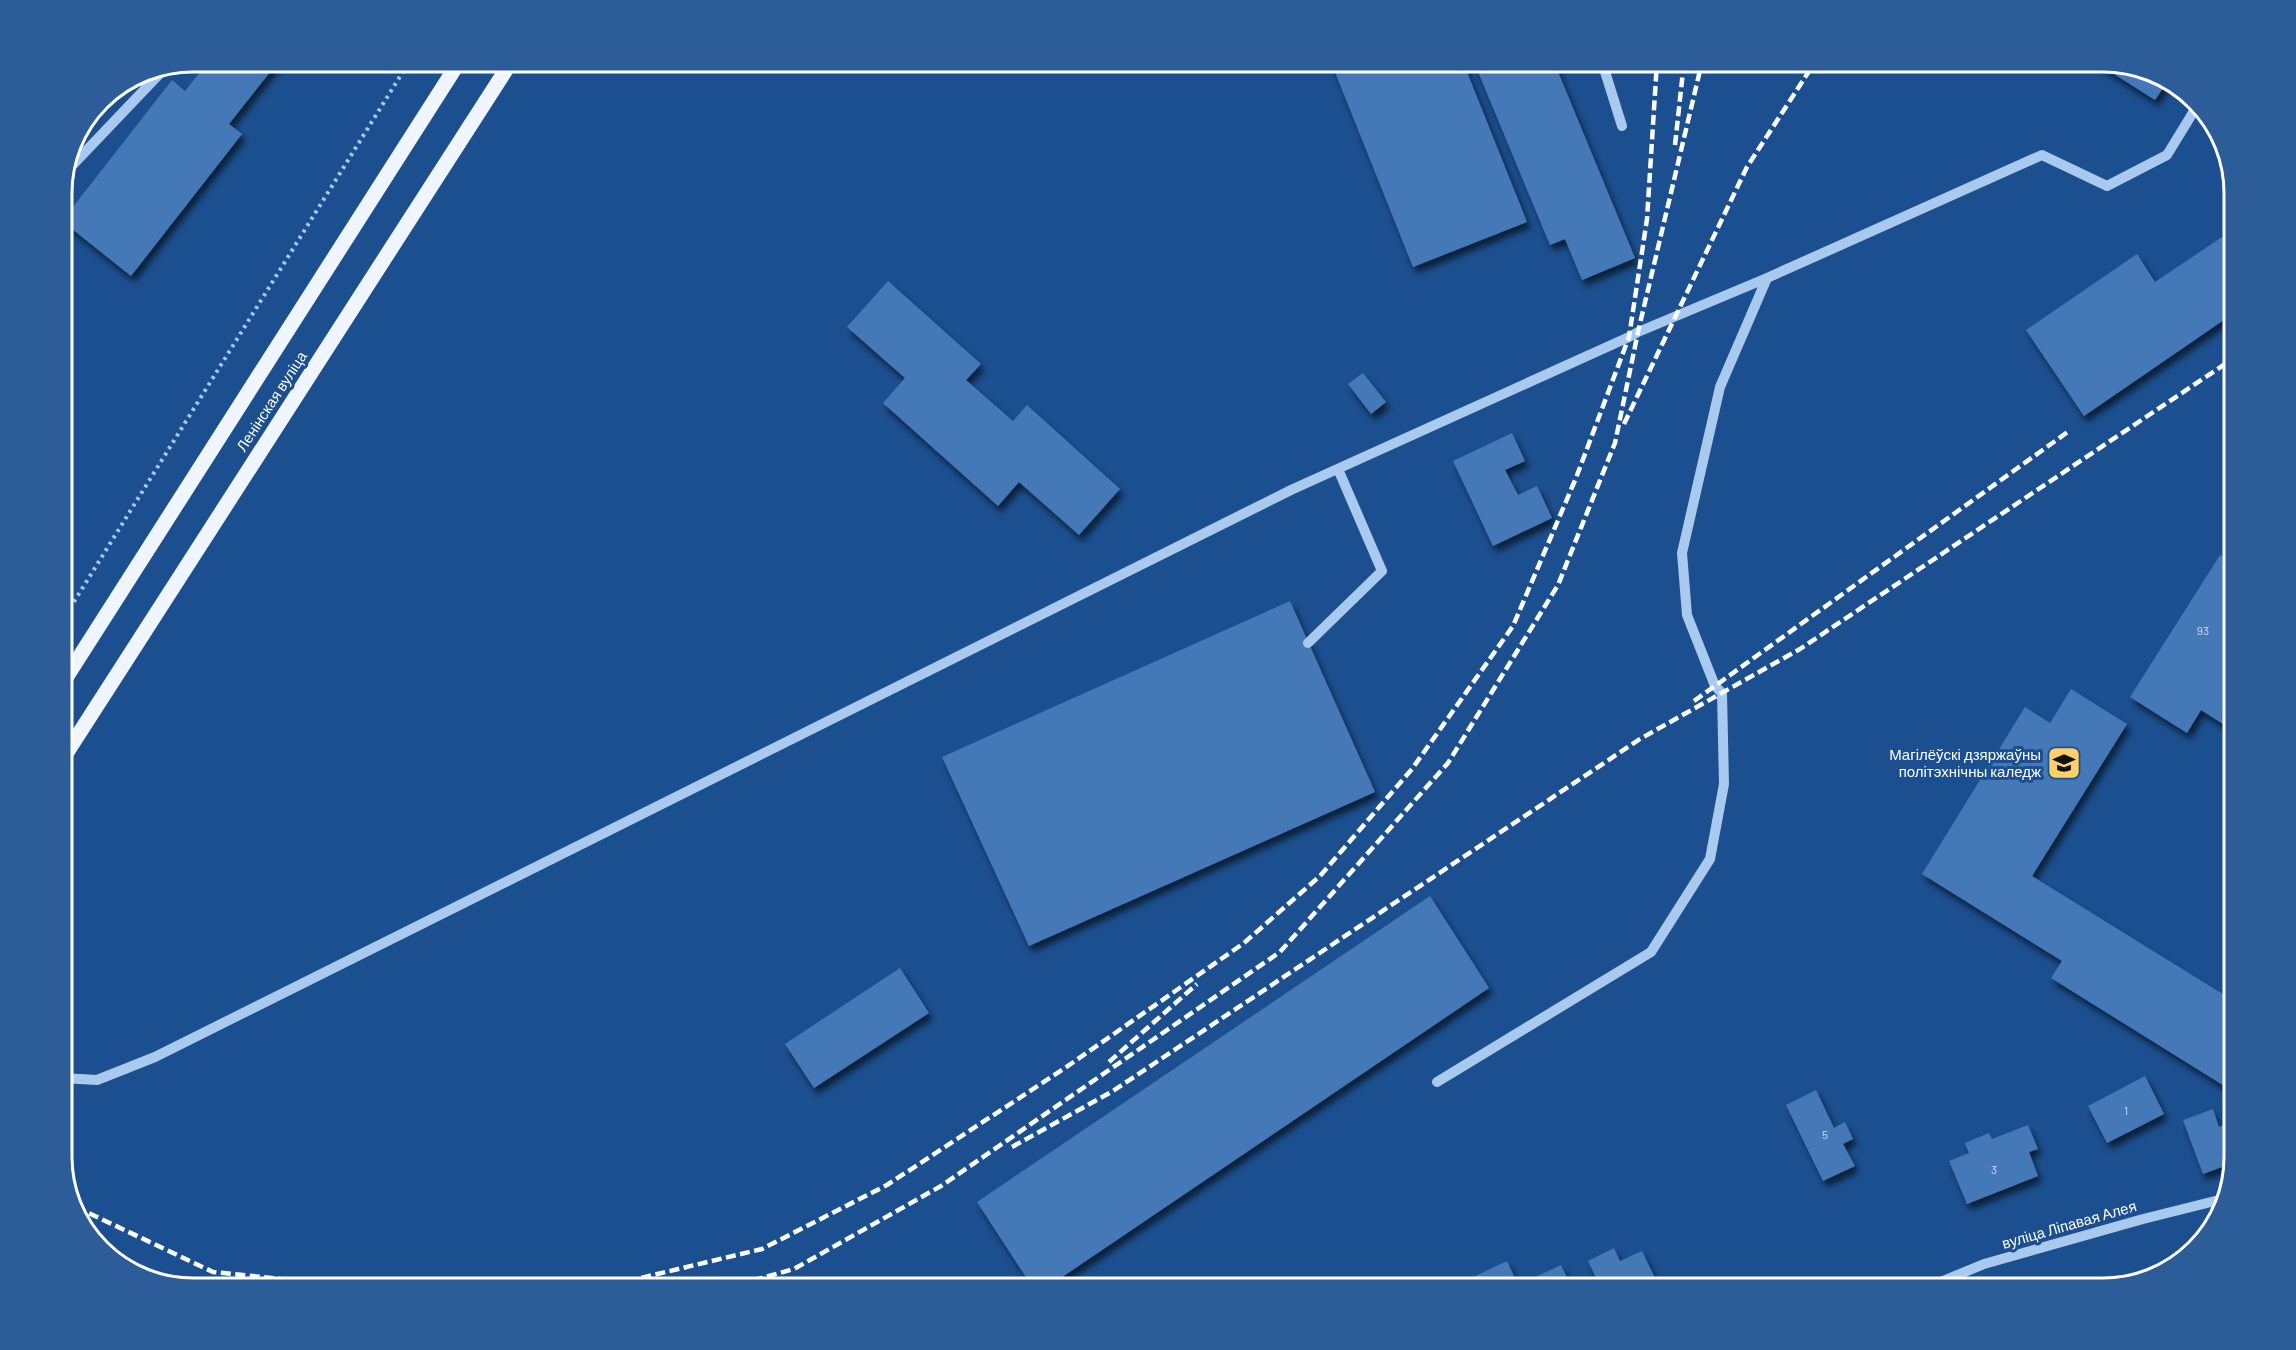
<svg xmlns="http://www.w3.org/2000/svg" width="2296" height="1350" font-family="Barlow,sans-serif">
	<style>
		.building { fill: #4478b7; filter: url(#shadow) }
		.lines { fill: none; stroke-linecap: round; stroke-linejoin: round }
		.path { stroke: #a9c9ee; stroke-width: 4; stroke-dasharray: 3 4.5; stroke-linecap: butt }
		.minor { stroke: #a9c9ee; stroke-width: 10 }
		.major { stroke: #f0f6ff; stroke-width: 15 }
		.rail { stroke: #fff; stroke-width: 4.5; stroke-dasharray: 10 4.5; stroke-linecap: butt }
		.labels { text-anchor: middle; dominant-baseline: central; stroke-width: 6; stroke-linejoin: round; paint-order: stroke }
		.number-label { font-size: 12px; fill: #d0dded }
		.street-label { font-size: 15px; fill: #fff; stroke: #1b4f8f }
		.poi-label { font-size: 15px; fill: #fff; stroke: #1b4f8f; text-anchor: end }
		.rim { fill: none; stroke: #fff; stroke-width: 3 }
	</style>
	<defs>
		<filter id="shadow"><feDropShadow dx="3.5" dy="6" stdDeviation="3" flood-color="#0009"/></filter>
	</defs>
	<rect width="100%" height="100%" fill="#1b4f8f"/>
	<path class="building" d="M208,62H278L229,124L242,134L131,276L62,221L172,80L185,91Z
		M1331,62H1463L1527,222L1413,267Z
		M1474,62H1554L1635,258L1582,280L1565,239L1550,245Z
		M2095,62H2103L2169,79L2155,100Z
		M2222,237L2234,255V313L2084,416L2026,330L2137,254L2155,282Z
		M888,281L981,364L966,380L1013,421L1027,405L1120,489L1079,535L1019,482L998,506L883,403L905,378L847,327Z
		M1363,373L1386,402L1371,414L1348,384Z
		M1512,433L1525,461L1505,470L1518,495L1537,486L1552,518L1493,546L1453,461Z
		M2220,555L2234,564V731L2201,710L2187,733L2130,697Z
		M1290,601L1375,792L1029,946L942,757Z
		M2071,689L2127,724L2032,876L2234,1001V1092L2051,978L2062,961L1922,874L2025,707L2050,723Z
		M1430,896L1489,988L1046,1288H1033L977,1202Z
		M900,968L929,1013L814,1088L785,1044Z
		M2145,1076L2164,1114L2107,1143L2088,1106Z
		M1816,1090L1834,1128L1845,1122L1853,1139L1843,1144L1855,1166L1823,1181L1786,1105Z
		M2213,1109L2219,1127L2234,1121V1158L2233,1163L2203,1174L2183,1120Z
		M2028,1125L2038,1149L2029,1152L2038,1176L1967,1204L1949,1161L1969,1153L1965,1143L1989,1133L1992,1139Z
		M1614,1248L1620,1261L1642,1251L1655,1278L1639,1284L1641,1288H1601L1588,1261Z
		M1507,1261L1518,1285L1561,1265L1572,1288H1471L1467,1280Z"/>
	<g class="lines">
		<path class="path" d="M62,621L409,62"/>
		<path class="minor" d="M1602,62L1622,126
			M65,173L166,67
			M1308,643L1382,571L1338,469
			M62,1078L97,1080L155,1057L1291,490L1629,337L1638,332L1767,278L2042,155L2107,186L2167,155L2197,106
			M1437,1082L1651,952L1710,859L1724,784L1722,693L1715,686L1687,615L1682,553L1720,387L1767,278
			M1926,1288L1984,1264L2143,1219L2223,1199"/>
		<path class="major" d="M62,684L459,62
			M62,760L511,62"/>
		<path class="rail" d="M1675,145L1684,62
			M1624,424L1747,167L1815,62
			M1694,701L2069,431
			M1109,1062L1197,984
			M1012,1147L1113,1091L1640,739L1800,649L2234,358
			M76,1207L213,1272L371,1288
			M599,1288L762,1249L887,1185L1065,1068L1244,943L1320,876L1412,769L1513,626L1576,478L1629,337L1647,219L1657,62
			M725,1288L794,1269L941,1186L1280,952L1448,763L1558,585L1615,443L1638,332L1702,62"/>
	</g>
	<defs>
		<symbol id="university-square" viewBox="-11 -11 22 22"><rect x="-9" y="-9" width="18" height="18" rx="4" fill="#ffd166" stroke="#1b4f8f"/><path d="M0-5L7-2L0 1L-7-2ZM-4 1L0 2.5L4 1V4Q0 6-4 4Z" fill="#111"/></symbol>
	</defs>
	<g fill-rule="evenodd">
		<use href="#university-square" x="2045" y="744" width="38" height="38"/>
	</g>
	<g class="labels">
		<g class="number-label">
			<text x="2203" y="630">93</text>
			<text x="2126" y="1110">1</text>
			<text x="1825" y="1134">5</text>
			<text x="1994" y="1169">3</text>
		</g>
		<g class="street-label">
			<text transform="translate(271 401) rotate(-57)">Ленінская вуліца</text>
			<text transform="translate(2069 1224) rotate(-16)">вуліца Ліпавая Алея</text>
		</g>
		<g class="poi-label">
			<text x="2041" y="754">Магілёўскі дзяржаўны<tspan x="2041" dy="17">політэхнічны каледж</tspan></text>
		</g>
	</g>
	<path d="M0 0H2296V1350H0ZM193 72H2103A121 121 0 0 1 2224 193V1157A121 121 0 0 1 2103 1278H193A121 121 0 0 1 72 1157V193A121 121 0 0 1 193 72Z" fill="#2d5d98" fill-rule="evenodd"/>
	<path class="rim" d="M193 72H2103A121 121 0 0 1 2224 193V1157A121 121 0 0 1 2103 1278H193A121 121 0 0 1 72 1157V193A121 121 0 0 1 193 72Z"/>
</svg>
